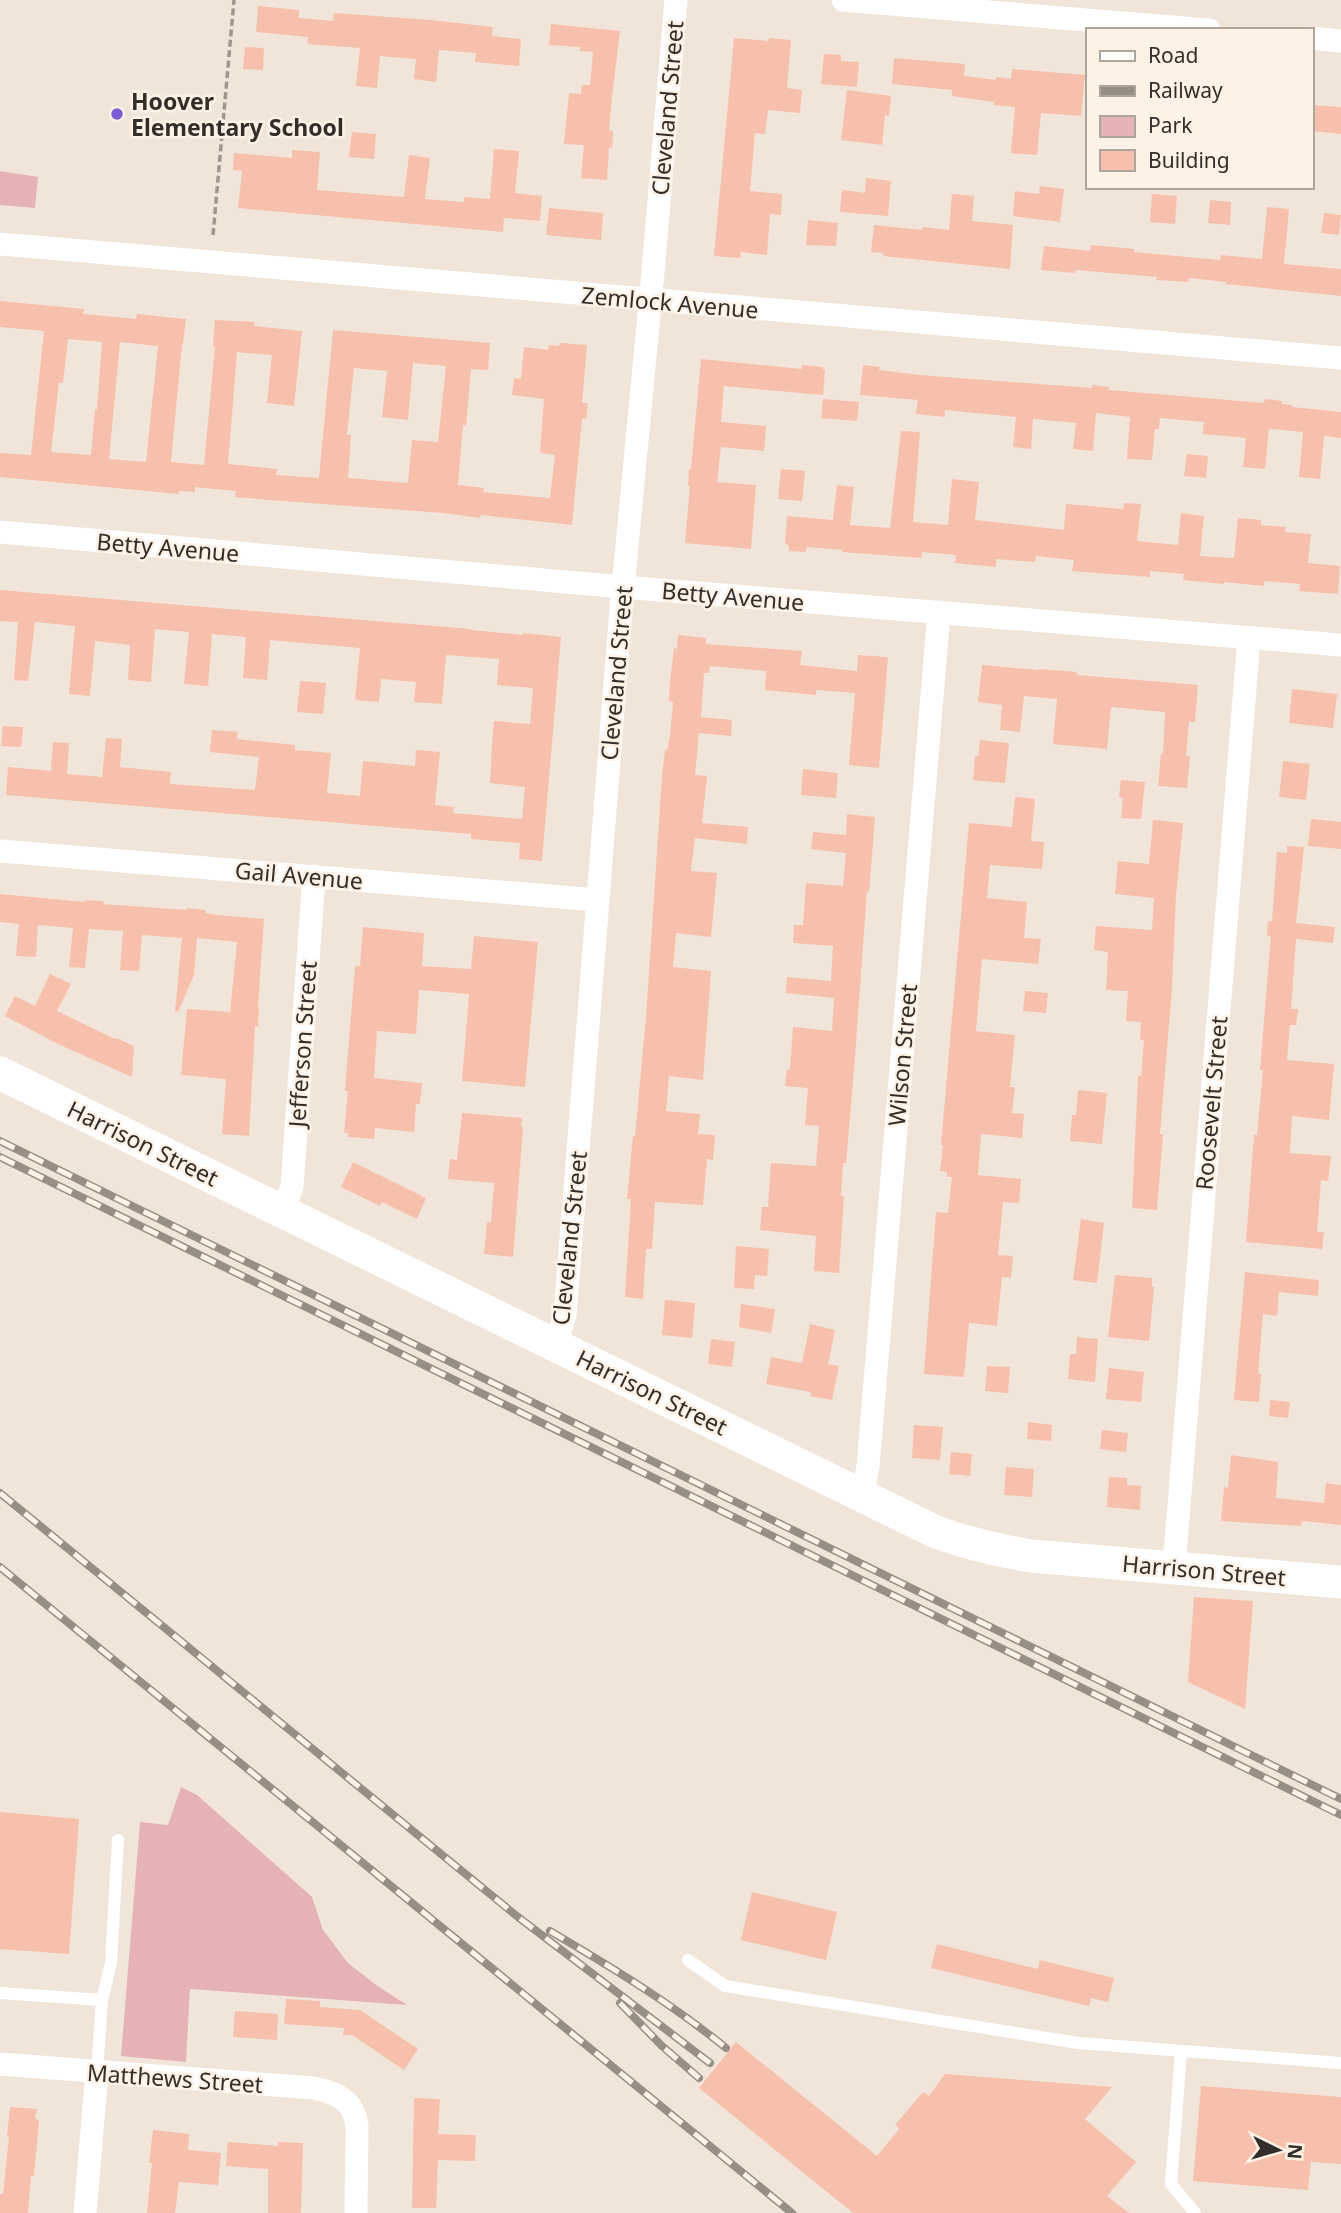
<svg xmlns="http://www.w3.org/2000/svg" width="1341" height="2213" font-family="'Noto Sans',sans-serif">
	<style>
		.green { fill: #e5b2b6 }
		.building { fill: #f6c0ac; fill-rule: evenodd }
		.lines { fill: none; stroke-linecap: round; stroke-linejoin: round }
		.path { stroke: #9f968e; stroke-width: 3.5; stroke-dasharray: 7 3.5; stroke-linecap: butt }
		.service { stroke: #fff; stroke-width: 12 }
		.minor { stroke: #fff; stroke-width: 23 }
		.secondary { stroke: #fff; stroke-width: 33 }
		.rail-casing { stroke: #978e86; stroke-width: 8 }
		.rail { stroke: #fef2e7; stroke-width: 5; stroke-dasharray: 16; stroke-linecap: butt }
		.poi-dot { fill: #7d5bd5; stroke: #fef2e7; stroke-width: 2.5 }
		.labels { text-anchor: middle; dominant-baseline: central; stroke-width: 5; stroke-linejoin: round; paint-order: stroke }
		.poi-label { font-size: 23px; font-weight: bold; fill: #332e2a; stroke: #fef2e7; text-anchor: start }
		.street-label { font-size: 23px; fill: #332e2a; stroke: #fef2e7 }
	</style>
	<rect width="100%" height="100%" fill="#f1e5da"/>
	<path class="green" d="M0,171L38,177L35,208L0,205Z
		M181,1787L197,1795L312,1897L323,1930L348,1963L376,1985L407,2005L190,1989L186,2062L121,2056L140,1822L168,1825Z"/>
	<path class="building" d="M258,6L299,10V18L333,21L334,13L431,20L493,27L492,36L521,39L519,66L475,62L476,53L439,50L436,82L414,79L416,59L380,56L377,88L356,86L360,48L307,44L308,37L256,32Z
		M551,24L620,31L612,97L609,130L613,131L612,148H609L607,180L581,178L584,145L564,144L569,93L581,94L582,85H590L593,52L580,51V47L549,45Z
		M734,38L769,41V38L791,40L787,88L802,90L800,113L768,110L765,134L755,133L750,191L782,194L781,215L770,214L767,255L741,252L740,258L714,256Z
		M245,47L264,48L263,70L243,69Z
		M824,54L841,55V61L859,62L857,87L821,84Z
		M894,58L965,64L964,76L996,80V77L1011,79L1012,69L1085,75L1081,116L1041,113L1037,155L1011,153L1015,107L994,105V102L952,96V90L892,84Z
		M847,90L891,96L889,116L885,115L882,145L841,140Z
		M1311,105L1341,107V134L1311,131Z
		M352,132L376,134L374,159L349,157Z
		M494,149L519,151L515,193L542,196L540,221L504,218L503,232L238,208L242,171L233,170L234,153L292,158V150L320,152L317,190L404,197L409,155L430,158L425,199L464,202V197L490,199Z
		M866,178L891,181L888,216L840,212L842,190L865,193Z
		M1040,186L1064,189L1060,222L1013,216L1015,191L1039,194Z
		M952,194L974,196L972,221L1013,225L1010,269L883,256V253L871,252L874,225L922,230L923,227L949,230Z
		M1152,194L1177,196L1175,224L1150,222Z
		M1210,200L1231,202L1230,225L1208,223Z
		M1267,207L1289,209L1284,264L1341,269V296L1225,284L1226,282L1189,278L1188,282L1175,281L1156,280L1157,277L1076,270L1075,273L1041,270L1044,246L1090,251L1091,245L1134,249V252L1220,260L1221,255L1262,259Z
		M549,208L603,213L601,240L546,235Z
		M1324,213L1341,215L1339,235L1321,233Z
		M808,220L838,223L836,246L806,245Z
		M0,301L84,309L83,314L136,319L137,314L186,319L183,344H182L171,462L204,465L215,347H213L215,320L255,322L254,326L302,331L294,406L267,403L272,355L237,352L228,464L277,469L276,475L319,478L333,330L490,343L488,370L471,369L466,426L463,425L458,485L484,488L483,492L550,498L555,455L540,453L544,399L512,395L514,378L521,379L524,347L548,350L549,345L559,346L560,343L587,345L582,403H588L586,419H582L572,525L481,515L480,518L443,513L269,500L235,497L236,491L195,487V492L179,491V494L0,477V453L31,455L44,331L0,327ZM68,339L102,342L97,410H95L91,455L51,452L59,383H63ZM120,342L158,346L146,462L109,459ZM413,363L446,366L438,442L412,440L408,483L348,478L351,435H347L354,368L387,371L382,417L408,420Z
		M701,359L802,369V365L823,367V370H825L823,395L724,386L721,422L766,426L764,451L721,447L717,482L756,485L751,549L685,543L690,486H688L689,469H691Z
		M863,365L880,367L879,370L920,375L1092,388V385L1109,387V390L1264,403L1265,399L1282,401V404L1292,405V407L1341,412V438L1324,436L1320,479L1299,477L1303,432L1269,429L1265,469L1243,467L1246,438L1203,434L1204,422L1160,418L1159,429H1155L1152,460L1127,459L1130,417L1096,413L1093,451L1073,449L1076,423L1033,419L1031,449L1013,447L1016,417L945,410V417L916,414L918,400L860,395Z
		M823,399L859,402L857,421L821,418Z
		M901,431L920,432L913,522L948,525L952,479L979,482L975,520L1064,530L1066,504L1123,509L1124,503L1141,504L1137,541L1178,545L1181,513L1204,516L1200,556L1234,558L1238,518L1261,520V525L1286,527L1285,532L1311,534L1308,563L1340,566L1338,594L1299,591L1300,584L1264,581V586L1224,582V584L1183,580L1184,574L1150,571V577L1072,571L1074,560L1036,556L1035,562L996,559V567L955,563L956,555L922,552L921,558L842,552V550L807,547L806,552L789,551V545L785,544L787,516L833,520L837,485L854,487L850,525L890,528Z
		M1187,454L1208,456L1206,478L1184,476Z
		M781,469L805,471L802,501L778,499Z
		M0,590L471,629V630L523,635V633L561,637L542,861L519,859L520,843L471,839V834L6,795L8,767L51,771L53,742L69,743L67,774L102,777L106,738L122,739L120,767L171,772L170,784L255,790L259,757L210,752L212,730L238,732L237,739L295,745V750L331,753L327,793L360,796L363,761L415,766L416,750L440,752L435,805L454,807L453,813L522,819L525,787L490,783L492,742L494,721L530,724L533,688L497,685L499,659L446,655L442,704L414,702L416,682L381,679L379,702L355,700L360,648L270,640L267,680L243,678L246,637L212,634L208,686L184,684L189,632L155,629L151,682L128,680L130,645L95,641L90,696L69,694L75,626L35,622L28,681L14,680L18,622L0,621Z
		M678,635L706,638V644L802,651L800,665L857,671L858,655L888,657L879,768L849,765L855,693L816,690V695L765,690L766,671L710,666L709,673H704L701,717L732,720L731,736L699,733L695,775L707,776L702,823L748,827L747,844L695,838L691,871L717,873L711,937L676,933L673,967L711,971L703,1080L669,1076L666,1111L700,1114L698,1134L715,1135L713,1160L707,1159L703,1205L655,1202L652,1249H646L643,1299L625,1297L631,1199H627L633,1136H635L646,1017L662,776L665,750H667L670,737L673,702L669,701L670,681L674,648L677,649Z
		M982,665L1038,670V669L1077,672V675L1198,685L1195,722H1189L1186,756H1190L1187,788L1158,786L1161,753L1163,754L1165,712L1111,707L1107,749L1053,744L1057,699L1024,696L1020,732L1000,730L1002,705L978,702Z
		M300,681L326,683L323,714L297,712Z
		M1292,689L1337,694L1333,728L1289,723Z
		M3,726L23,727L21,747L1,746Z
		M980,740L1009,743L1005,783L973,780L975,756H978Z
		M1283,761L1310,764L1306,800L1279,797Z
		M803,769L838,773L836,798L801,795Z
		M1121,780L1145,782L1141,819L1121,818L1123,798L1119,797Z
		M1015,797L1035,799L1031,841L1044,842L1042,869L990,865L987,898L1027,902L1024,938L1041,939L1038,964L982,959L976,1031L1015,1035L1010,1087H1015L1012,1113L1024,1114L1022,1138L981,1134L978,1175L1021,1179L1019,1203L1003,1202L998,1255L1013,1256L1011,1278L1002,1277L997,1326L969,1323L964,1377L924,1374L936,1212L948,1213L952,1177H947V1172L940,1171L943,1145H941L969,823L1012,827Z
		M847,814L875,817L869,892L867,891L854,1070L846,1163H843L841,1196H844L839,1273L814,1271L816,1236L760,1230L762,1207H768L771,1163L816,1166L819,1126L805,1125L808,1088L785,1086L787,1070H790L793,1027L832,1031L834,998L786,993L787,977L831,981L833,946L793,943L794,925H803L806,883L843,886L846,853L811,849L813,832L846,835Z
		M1311,819L1341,822V849L1308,846Z
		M1153,820L1183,823L1176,896L1172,989L1160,1134H1163L1157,1210L1132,1208L1138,1076H1141L1144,1040H1140L1141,1022L1126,1021L1128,991L1106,990L1108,952L1094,950L1096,926L1152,930L1154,898L1115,894L1118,861L1149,864Z
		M1287,846L1304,847L1296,923L1335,927L1333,943L1296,939L1291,1009H1298L1296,1025H1290L1287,1060L1334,1064L1329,1120L1292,1116L1290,1153L1331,1156L1328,1181L1321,1180L1317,1232H1324L1322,1249L1246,1242L1254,1135H1257L1263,1070H1260L1271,936H1267L1268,921H1272L1277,852L1287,853Z
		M0,894L85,902V900L104,901L103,904L187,910V908L205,910V913L217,915L264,919L258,1007H259L258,1027L255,1026L249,1136L222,1134L226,1079L181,1075L187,1009L230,1012L237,942L197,938L194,975L178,1012L175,1011L182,938L142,935L139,971L120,970L123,931L89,929L85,968L69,967L73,928L38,925L36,957L16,956L19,924L0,922Z
		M363,927L424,933L422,966L471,969L474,936L538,942L525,1087L462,1081L469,994L419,990L416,1034L377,1031L374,1078L422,1083L420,1104H416L414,1132L375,1128L374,1139L348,1137V1133H344L348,1091H345L355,966H360Z
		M50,974L71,984L57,1011L115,1039L116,1038L134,1046L132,1077L58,1044L5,1016L15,996L35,1006Z
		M1025,991L1048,993L1046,1013L1023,1011Z
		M1078,1090L1107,1093L1102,1144L1070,1141L1072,1115H1076Z
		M462,1113L522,1118L521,1127H523L513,1257L484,1254L487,1222L491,1223L494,1183L448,1179L450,1159L457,1160Z
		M353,1162L426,1198L417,1219L382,1202L380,1206L341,1187Z
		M1081,1219L1104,1223L1097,1283L1073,1280Z
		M736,1246L769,1249L767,1276L755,1275L754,1289L734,1288Z
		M1245,1272L1319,1280L1318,1296L1279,1292L1277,1316L1263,1314L1258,1374H1261L1259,1402L1234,1400Z
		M1115,1275L1152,1278V1287H1154L1149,1341L1108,1337Z
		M665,1300L695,1303L692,1338L662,1335Z
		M741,1304L775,1309L771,1333L739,1327Z
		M810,1324L835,1330L828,1364L839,1366L832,1400L810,1396L811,1392L766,1384L771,1357L802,1363Z
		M1077,1337L1098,1339L1095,1382L1068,1379L1070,1354H1076Z
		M711,1339L735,1342L732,1367L708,1364Z
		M987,1366L1010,1367L1008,1393L985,1391Z
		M1109,1368L1144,1372L1141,1402L1106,1399Z
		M1270,1400L1290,1402L1288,1418L1269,1416Z
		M1028,1422L1052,1425L1051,1441L1027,1439Z
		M914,1425L943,1427L940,1460L912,1458Z
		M1102,1430L1128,1433L1126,1452L1100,1449Z
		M951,1452L972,1454L970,1476L949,1474Z
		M1231,1455L1278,1462L1276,1498L1324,1503L1326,1483L1341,1485V1525L1302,1521L1301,1526L1221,1521L1224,1487L1228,1488Z
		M1006,1467L1034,1469L1032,1497L1004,1495Z
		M1109,1477L1127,1478V1485L1141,1486L1140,1510L1107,1507Z
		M1194,1597L1253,1601L1245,1709L1188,1682Z
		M0,1812L79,1819L69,1954L0,1949Z
		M752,1892L837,1912L826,1960L741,1940Z
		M937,1944L1038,1969L1040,1960L1114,1978L1108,2002L1091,1998L1089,2006L931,1968Z
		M286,1999L320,2001V2007L360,2010L418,2049L404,2070L352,2035H343L344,2028L284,2024Z
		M235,2011L278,2014L277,2040L233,2037Z
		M736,2042L877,2156L899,2129L895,2125L923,2092L929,2096L945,2074L1112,2087L1085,2119L1136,2162L1107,2196L1129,2213H853L699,2088Z
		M1201,2086L1341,2097V2164L1311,2162L1308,2190L1193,2181Z
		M414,2098L440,2099L438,2134L476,2135L475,2161L438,2160L436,2208H412Z
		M10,2107L37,2109L35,2119L39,2120L34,2176H31L28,2213H0V2194H3L9,2137L7,2136Z
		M153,2130L189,2134L188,2150L221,2153L218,2185L179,2182L175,2213H147L152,2163H149Z
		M228,2142L278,2146V2142L303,2143L301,2213H268V2169L226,2166Z"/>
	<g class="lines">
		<path class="path" d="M213,235L234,0"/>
		<path class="service" d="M688,1960L725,1986L1078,2043L1341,2063
			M0,1993L102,2000
			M1181,2051L1171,2184L1195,2213
			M97,2072L102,2000L111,1963L118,1840"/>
		<path class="minor" d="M843,0L1209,30
			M1311,38L1341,41
			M0,244L1341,358
			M0,532L623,587L1341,645
			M0,851L598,900
			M283,1212L292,1186L314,876
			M556,1345L565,1315L621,609L653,272L676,0
			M862,1497L868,1466L939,612
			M1174,1567L1249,638
			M0,2064L314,2088C338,2093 354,2101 357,2126L356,2213
			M85,2213L97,2072"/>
		<path class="secondary" d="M0,1073L936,1532C967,1543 998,1551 1032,1556L1341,1582"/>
		<defs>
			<path id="rail" d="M0,1141L1341,1799
				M0,1157L1341,1815
				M0,1493L518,1917L710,2063
				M0,1567L792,2213
				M550,1931C611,1967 671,2003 726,2048
				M620,2003L662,2046L699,2078"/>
		</defs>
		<use href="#rail" class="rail-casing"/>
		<use href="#rail" class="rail"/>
	</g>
	<circle class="poi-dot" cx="117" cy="114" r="7"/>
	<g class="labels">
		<g class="poi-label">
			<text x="131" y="101">Hoover<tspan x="131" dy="26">Elementary School</tspan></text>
		</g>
		<g class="street-label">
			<text transform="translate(667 108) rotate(-85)">Cleveland Street</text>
			<text transform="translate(670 302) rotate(5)">Zemlock Avenue</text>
			<text transform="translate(168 547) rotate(5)">Betty Avenue</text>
			<text transform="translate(733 596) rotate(5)">Betty Avenue</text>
			<text transform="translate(616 673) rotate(-85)">Cleveland Street</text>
			<text transform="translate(299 875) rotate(5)">Gail Avenue</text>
			<text transform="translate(302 1044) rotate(-86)">Jefferson Street</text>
			<text transform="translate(902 1055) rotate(-85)">Wilson Street</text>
			<text transform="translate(1211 1103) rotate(-85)">Roosevelt Street</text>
			<text transform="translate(143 1143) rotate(26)">Harrison Street</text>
			<text transform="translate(569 1238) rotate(-84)">Cleveland Street</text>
			<text transform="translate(652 1392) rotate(26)">Harrison Street</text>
			<text transform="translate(1204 1570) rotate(5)">Harrison Street</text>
			<text transform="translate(175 2078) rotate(4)">Matthews Street</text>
		</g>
	</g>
	<rect x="1086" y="28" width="228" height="161" fill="#fef2e7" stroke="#ada49b" stroke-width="2"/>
	<rect x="1100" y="51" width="35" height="10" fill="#ffffff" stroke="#ada49b" stroke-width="2"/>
	<text x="1148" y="63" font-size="21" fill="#332e2a">Road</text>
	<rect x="1100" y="86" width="35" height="10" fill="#978e86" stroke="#ada49b" stroke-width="2"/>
	<text x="1148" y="98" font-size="21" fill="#332e2a">Railway</text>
	<rect x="1100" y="116" width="35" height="21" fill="#e5b2b6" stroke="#ada49b" stroke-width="2"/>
	<text x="1148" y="133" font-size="21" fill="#332e2a">Park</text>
	<rect x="1100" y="150" width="35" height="21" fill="#f6c0ac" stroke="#ada49b" stroke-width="2"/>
	<text x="1148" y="168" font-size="21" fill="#332e2a">Building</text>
	<g transform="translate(1278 2150) rotate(95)" stroke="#fef2e7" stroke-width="5" paint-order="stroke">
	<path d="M0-5L12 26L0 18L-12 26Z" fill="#332e2a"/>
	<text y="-10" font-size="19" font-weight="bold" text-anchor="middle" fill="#332e2a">N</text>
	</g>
</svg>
